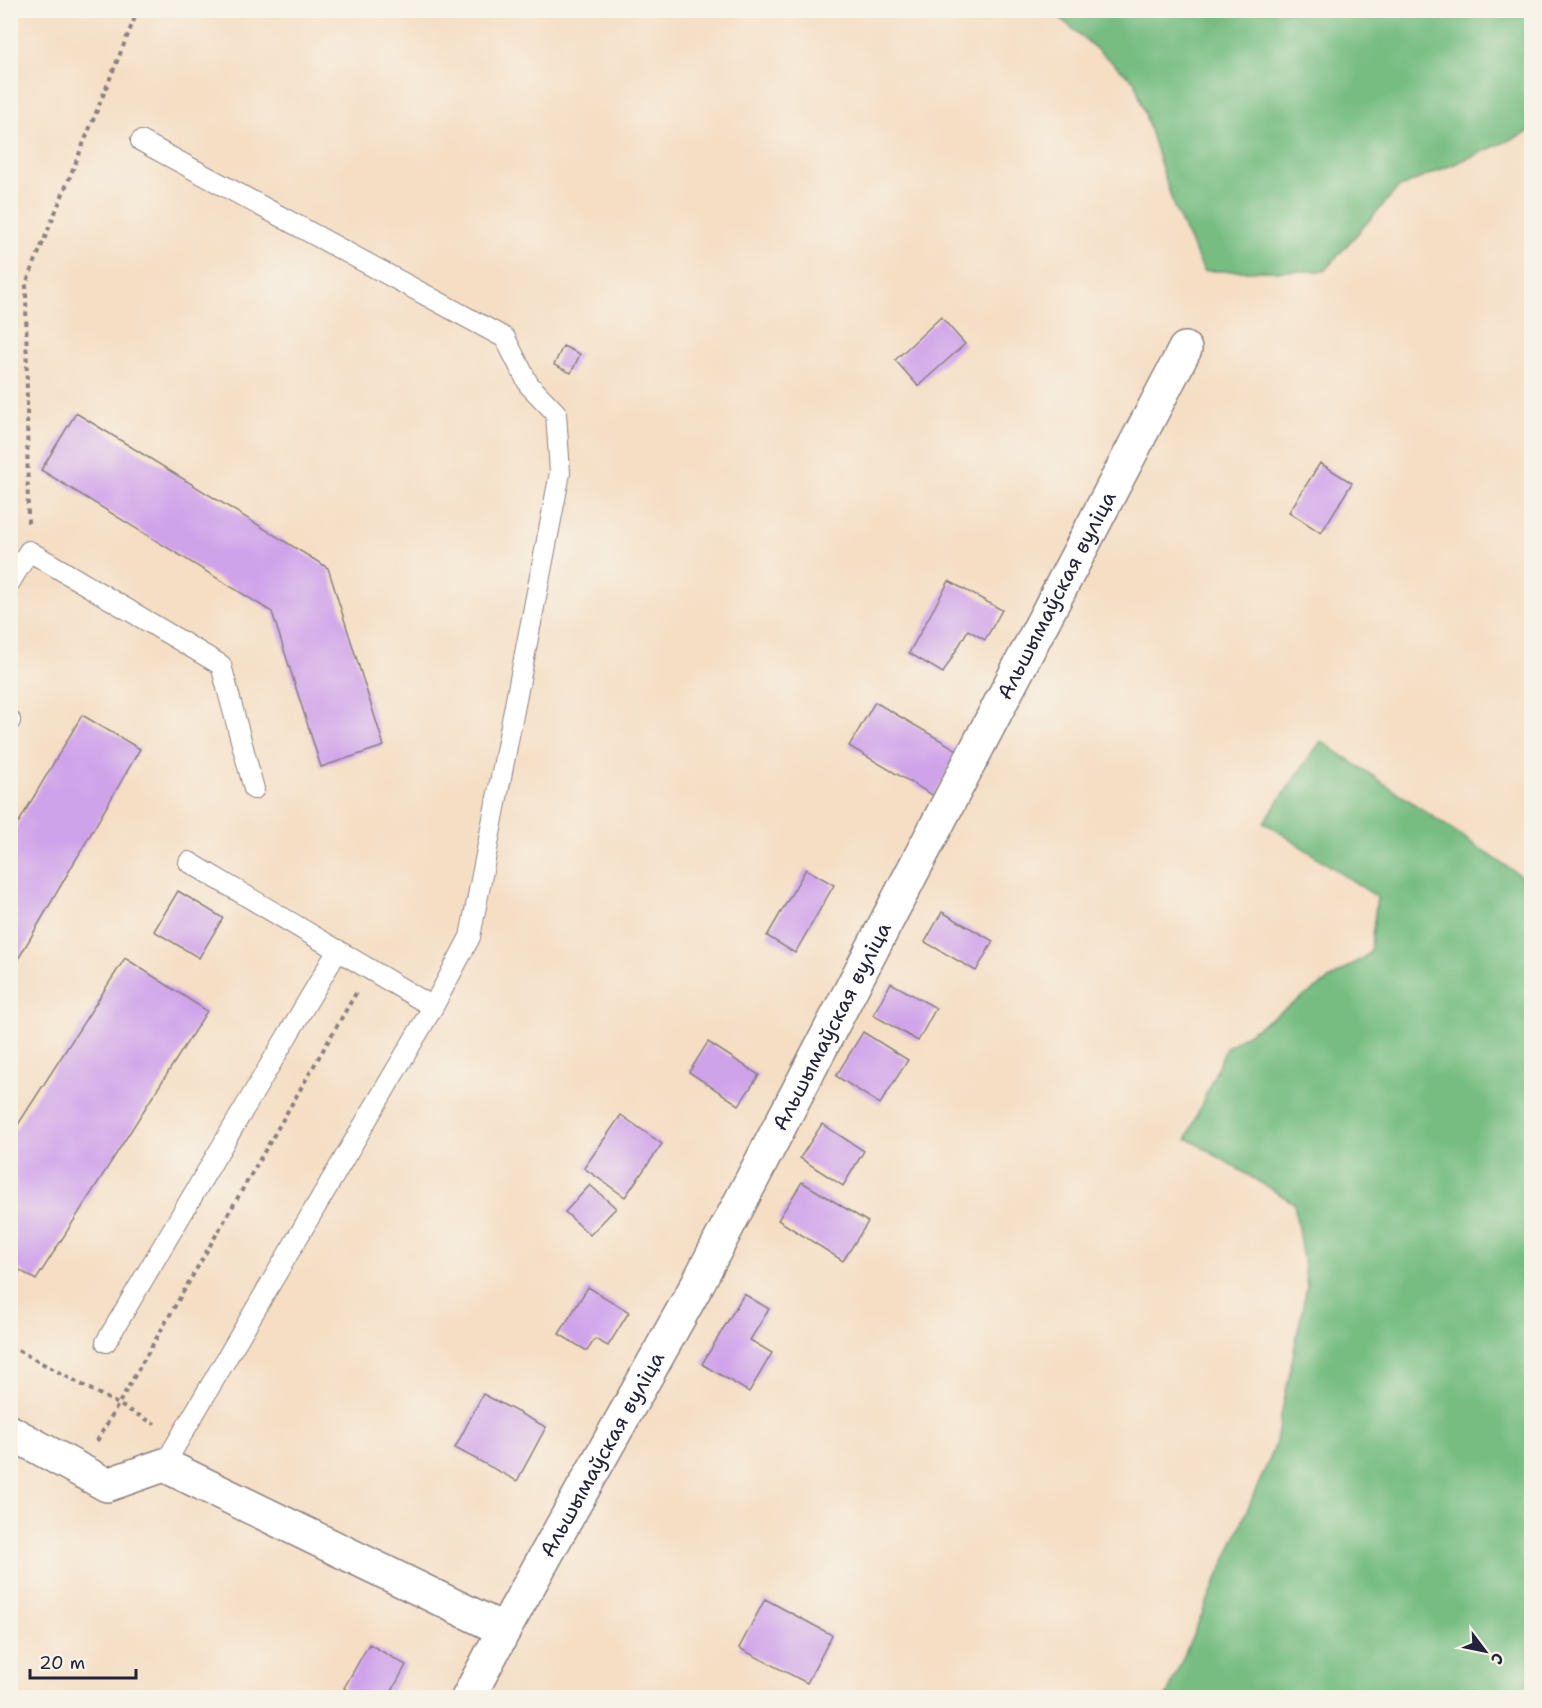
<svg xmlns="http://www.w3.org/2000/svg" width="1542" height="1708" font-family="'Shantell Sans',sans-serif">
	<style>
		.forest { fill: #77bd82; stroke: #4c705e; stroke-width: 1.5 }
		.building { fill: #cfa3ea }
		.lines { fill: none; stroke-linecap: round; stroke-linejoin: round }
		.service-casing { stroke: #8c8080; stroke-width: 22 }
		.minor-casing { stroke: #8c8080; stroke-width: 36 }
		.path { stroke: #8c8080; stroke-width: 4; stroke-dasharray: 4.5 4.5; stroke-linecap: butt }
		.service { stroke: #fff; stroke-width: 20 }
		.minor { stroke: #fff; stroke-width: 33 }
		.labels { text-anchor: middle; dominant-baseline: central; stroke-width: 5; stroke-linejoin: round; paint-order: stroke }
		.street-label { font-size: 21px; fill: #22223b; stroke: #f7f3e8 }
	</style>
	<rect width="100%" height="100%" fill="#f7f3e8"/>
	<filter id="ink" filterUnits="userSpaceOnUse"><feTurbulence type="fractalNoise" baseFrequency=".0167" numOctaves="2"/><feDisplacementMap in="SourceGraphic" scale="12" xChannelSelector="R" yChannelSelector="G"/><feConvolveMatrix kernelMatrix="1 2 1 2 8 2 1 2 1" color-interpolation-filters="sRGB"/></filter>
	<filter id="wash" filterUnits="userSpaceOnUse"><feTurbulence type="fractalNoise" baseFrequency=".008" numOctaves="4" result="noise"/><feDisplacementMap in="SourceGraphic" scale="24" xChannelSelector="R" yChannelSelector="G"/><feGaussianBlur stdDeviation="1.35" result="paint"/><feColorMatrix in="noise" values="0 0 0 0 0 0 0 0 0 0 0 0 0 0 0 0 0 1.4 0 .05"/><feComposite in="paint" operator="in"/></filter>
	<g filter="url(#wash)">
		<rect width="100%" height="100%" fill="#f5dec4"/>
		<path class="forest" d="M1052,11H1531V131L1398,188L1324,271H1204L1174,207L1135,82Z
			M1321,741L1531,883V1697H1166L1275,1446L1307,1286L1294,1203L1187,1138L1226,1048L1370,953L1377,897L1264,822Z"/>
		<g id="blocks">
			<path class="building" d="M941,317L965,344L918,386L895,360Z
				M563,346L580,354L571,373L554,365Z
				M76,413L328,568L384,746L321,767L272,612L41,470Z
				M1320,463L1352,483L1321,533L1289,512Z
				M949,581L1002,610L985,640L968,630L943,673L909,653Z
				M875,702L959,751L934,796L849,746Z
				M82,715L140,749L13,968L10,967V837Z
				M806,869L834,885L795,953L767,936Z
				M178,891L223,918L199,958L154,931Z
				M942,912L993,941L976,971L925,942Z
				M125,958L207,1011L36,1280L10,1264V1137Z
				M891,983L936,1008L918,1041L873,1015Z
				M863,1032L908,1060L880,1104L836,1076Z
				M708,1042L759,1075L739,1105L689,1072Z
				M621,1115L662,1144L625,1197L584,1168Z
				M822,1124L864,1151L843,1186L800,1158Z
				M802,1182L868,1222L843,1261L778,1220Z
				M590,1185L616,1208L590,1235L565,1212Z
				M588,1287L629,1312L608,1346L595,1339L587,1351L559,1334Z
				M744,1294L769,1309L750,1340L772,1353L749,1392L702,1364Z
				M483,1394L546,1427L517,1481L455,1448Z
				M765,1599L832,1635L807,1683L739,1648Z
				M369,1644L406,1665L388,1698H360L344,1688Z"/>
		</g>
	</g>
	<g filter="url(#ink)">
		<use href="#blocks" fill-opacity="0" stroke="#8c8080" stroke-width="1.5"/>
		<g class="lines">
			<defs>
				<path id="service" d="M141,141L505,338L529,385L556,413L560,473L470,937L433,1007L164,1465
					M10,582L29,551L221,665L254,789
					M10,720V721
					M189,862L433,1007
					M106,1342L338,950"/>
				<g id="minor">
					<path d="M10,1432L107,1485L164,1465L504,1630"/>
					<path id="s1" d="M468,1698L504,1630L697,1285L1185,349"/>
				</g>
			</defs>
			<use href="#service" class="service-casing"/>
			<use href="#minor" class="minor-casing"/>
			<path class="path" d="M28,523L26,284L138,10
				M10,1346L155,1424
				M97,1441L356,993"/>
			<use href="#service" class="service"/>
			<use href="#minor" class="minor"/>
		</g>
	</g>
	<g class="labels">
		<g class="street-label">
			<text stroke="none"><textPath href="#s1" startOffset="1250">Альшымаўская вуліца</textPath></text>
			<text stroke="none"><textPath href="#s1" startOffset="764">Альшымаўская вуліца</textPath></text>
			<text stroke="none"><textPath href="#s1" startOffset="278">Альшымаўская вуліца</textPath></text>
		</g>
	</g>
	<rect width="1542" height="1708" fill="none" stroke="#f7f3e8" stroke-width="36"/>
	<g transform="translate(1485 1651) rotate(122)" stroke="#f7f3e8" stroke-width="4.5" paint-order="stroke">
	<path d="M0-4.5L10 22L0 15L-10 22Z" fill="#22223b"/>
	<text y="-9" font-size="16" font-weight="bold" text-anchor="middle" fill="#22223b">С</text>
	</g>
	<path d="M30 1669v9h106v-9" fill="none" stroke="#22223b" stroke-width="3"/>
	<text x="39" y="1669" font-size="18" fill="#22223b" stroke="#f7f3e8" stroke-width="4.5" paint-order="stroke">20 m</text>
</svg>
